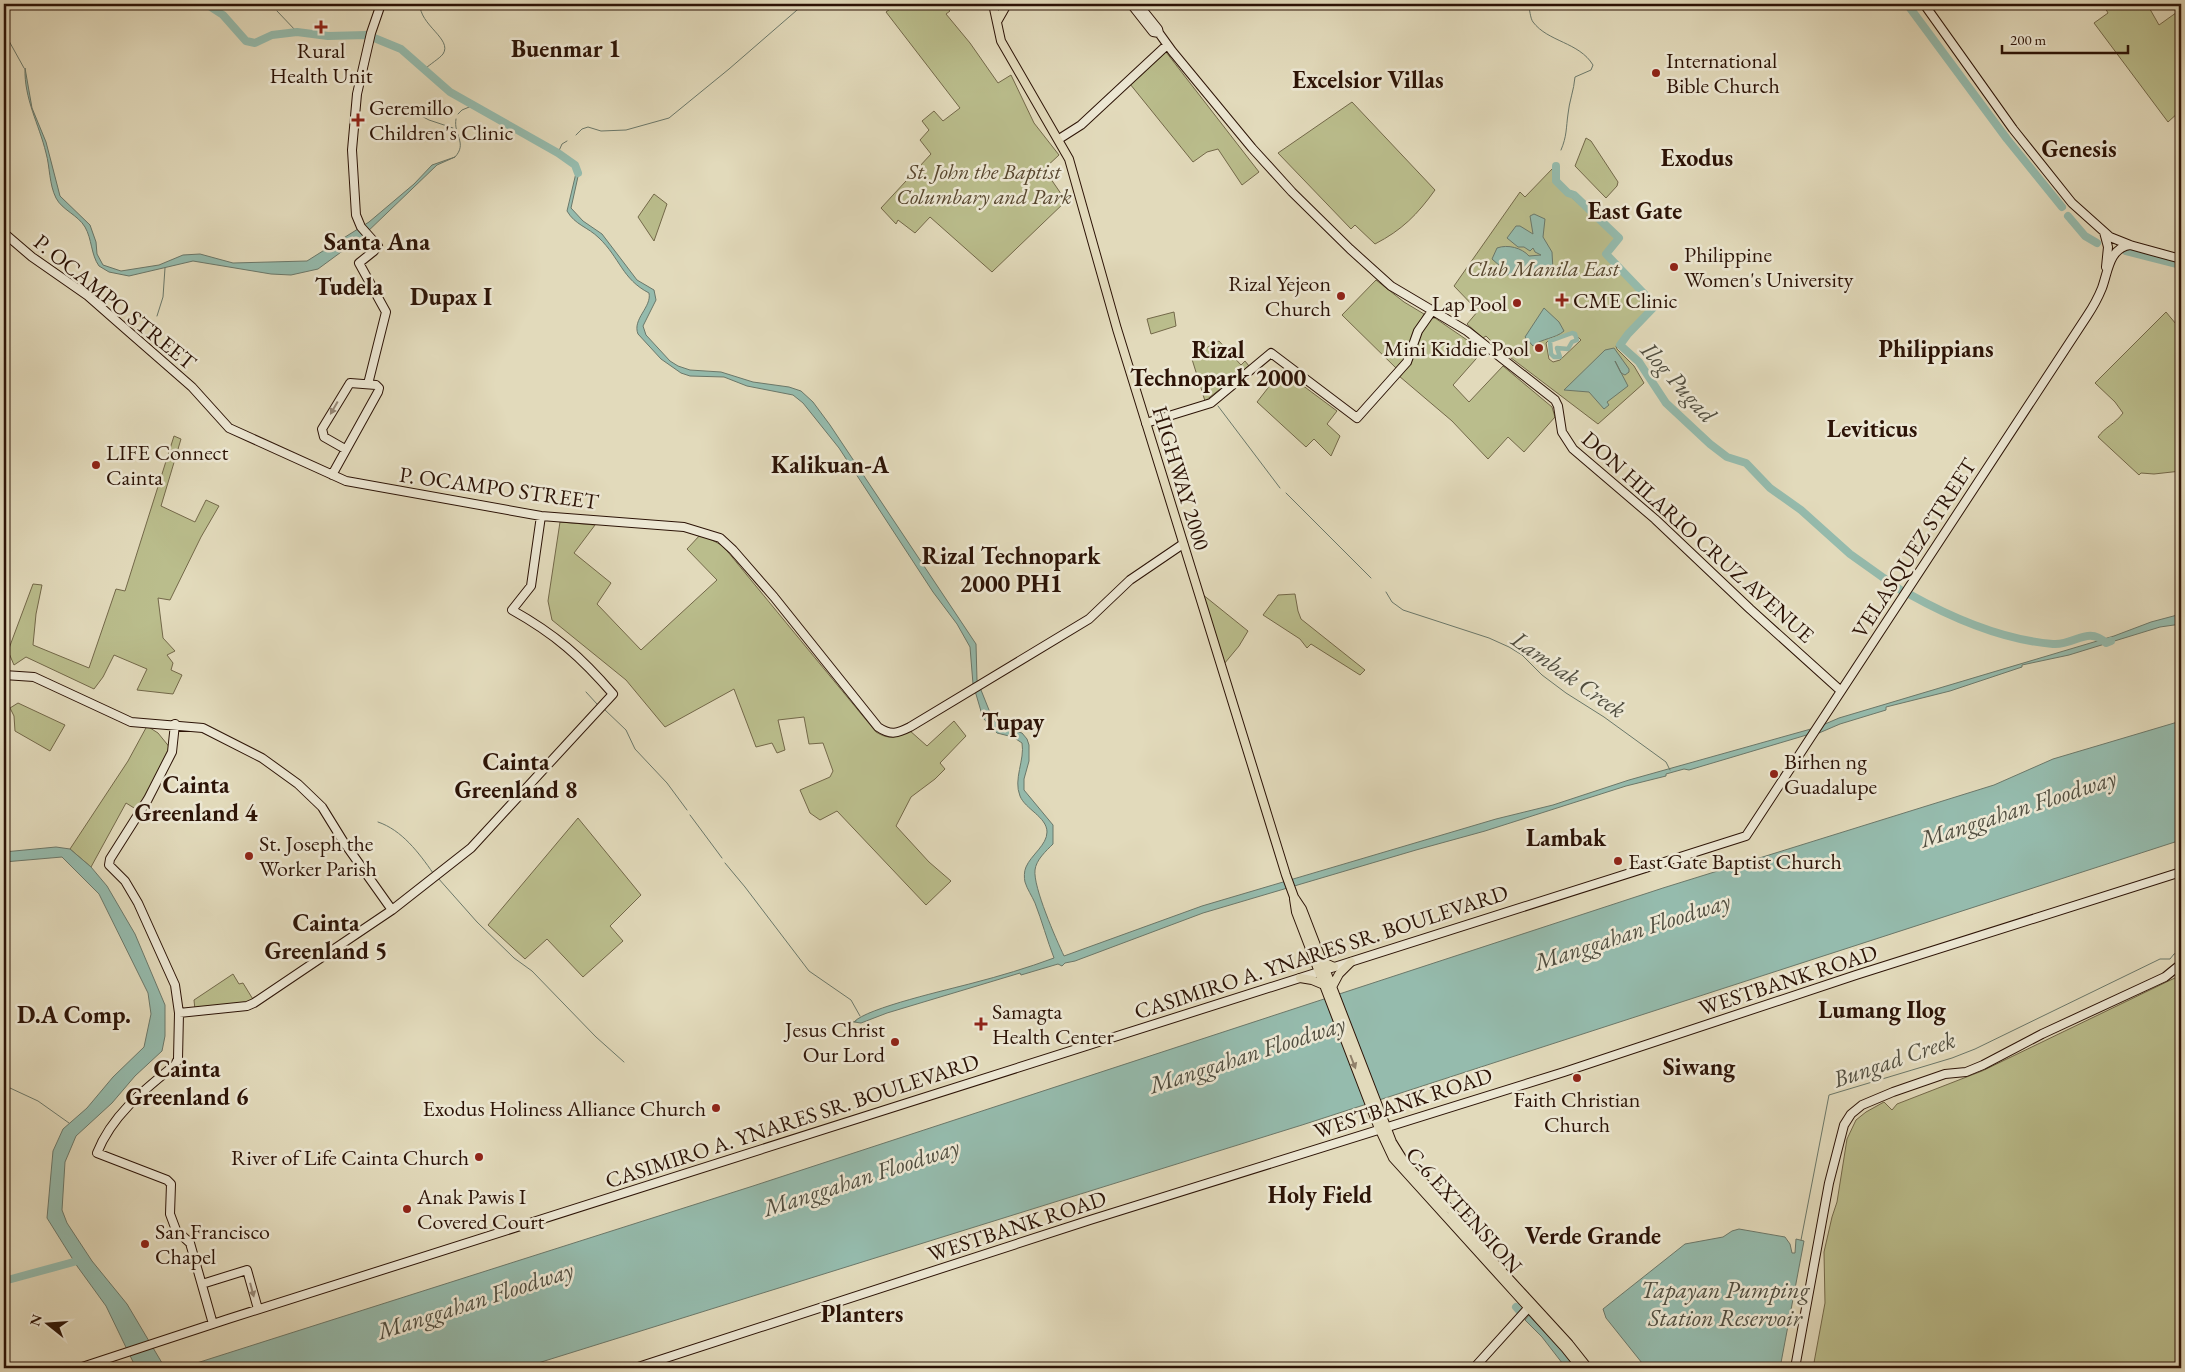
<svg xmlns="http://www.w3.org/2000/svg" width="2185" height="1372" font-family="'EB Garamond',serif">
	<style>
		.green { fill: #babd8c; stroke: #736849; fill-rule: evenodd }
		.water { fill: #95bbad; stroke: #6b786a }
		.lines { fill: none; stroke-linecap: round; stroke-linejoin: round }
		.stream { stroke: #6b786a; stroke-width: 1 }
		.canal { stroke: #95bbad; stroke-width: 4.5 }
		.river { stroke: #95bbad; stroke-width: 8 }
		.secondary-casing { stroke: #2c1306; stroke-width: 10 }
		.primary-casing { stroke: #2c1306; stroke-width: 10 }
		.secondary { stroke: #ece7d3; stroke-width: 8 }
		.primary { stroke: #e2dabb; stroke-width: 8 }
		.oneway { fill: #968877 }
		.oneway2 { fill: #90806a }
		.poi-dot { fill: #8f2418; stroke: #ece7d3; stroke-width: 2 }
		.labels { text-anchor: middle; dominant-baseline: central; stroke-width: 5; stroke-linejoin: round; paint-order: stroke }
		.poi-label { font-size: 22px; fill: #2c1306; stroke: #ece7d3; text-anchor: start }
		.park-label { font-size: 22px; font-style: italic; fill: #57462e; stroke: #ece7d3 }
		.street-label { font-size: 22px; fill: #2c1306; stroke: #ece7d3 }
		.neighbourhood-label { font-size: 24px; font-weight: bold; fill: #2c1306; stroke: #ece7d3 }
		.water-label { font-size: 24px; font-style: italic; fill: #514e40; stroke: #ece7d3 }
		.quarter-label { font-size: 25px; font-weight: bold; fill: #2c1306; stroke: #ece7d3 }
	</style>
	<rect width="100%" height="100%" fill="#e2dabb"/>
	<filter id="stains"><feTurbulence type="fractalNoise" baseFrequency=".004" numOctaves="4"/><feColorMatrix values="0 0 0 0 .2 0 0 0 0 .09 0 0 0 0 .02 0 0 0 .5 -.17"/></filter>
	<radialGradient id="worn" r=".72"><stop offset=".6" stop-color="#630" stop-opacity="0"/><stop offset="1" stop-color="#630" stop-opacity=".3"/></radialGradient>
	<path class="green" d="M897,4H943L950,11L946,14L970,43L998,83L1011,75L1034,123L1059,155L1044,169L1066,201L992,272L930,217L915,233L898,220L896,224L881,208L931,154L920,140L929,130L922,121L934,111L943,121L960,108L886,12Z
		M2103,4H2147L2159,25L2180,10L2177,4H2181V114L2179,112L2168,122L2094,23L2108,13Z
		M1166,52L1259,172L1242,185L1218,149L1207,152L1193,162L1130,84Z
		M1352,102L1435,190C1417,215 1402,230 1375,244L1355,225L1351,229L1278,153Z
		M1586,138L1591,141L1618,182L1617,186L1606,198L1575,166Z
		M1553,168L1555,183L1615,235L1616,239L1605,251L1604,255L1650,302V307L1616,346L1617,349L1634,366L1644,383L1598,424L1498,348L1486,336L1483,338L1467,324L1478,311L1454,286L1520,192L1525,197ZM1573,332L1581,340L1560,360L1553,362L1549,359L1546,343L1548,341Z
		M654,194L667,204L654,241L638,217Z
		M1376,280L1404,302L1424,314C1414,334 1411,352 1397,369L1342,315Z
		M1174,312L1176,326L1151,334L1147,319Z
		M2166,312L2181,330V471L2154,474L2141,473L2139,475L2098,437C2105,427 2115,424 2123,413L2115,402L2095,383Z
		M1431,318H1435L1483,351L1453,385L1469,402L1503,366L1552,407L1555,417L1524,452L1508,437L1488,459L1452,421L1399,376C1415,357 1416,337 1431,318Z
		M1219,341L1241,365L1245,361L1249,366L1205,401L1191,356Z
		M1282,370L1337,411L1327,424L1340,436L1331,456L1314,439L1306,447L1257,402Z
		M174,436L181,439L161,506L195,522L206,500L219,506L201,537L170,600L158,598L163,638L175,651L167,655L173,663L171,670L182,675L173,694L137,690L147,669L114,655L103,677L94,689L26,657L14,665L8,651L33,584L42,585L36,614L33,645L89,668L116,589L125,591Z
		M560,522L595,525L574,553L611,583L597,604L641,650L717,580L687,549L701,534L723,546L876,732C889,740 897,738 909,730L927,746L954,721L966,736L940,763L945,769L935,779L911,797L896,826L929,862L951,881L926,905L837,811L820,820L810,813L800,790L830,777L833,771L823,743L809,744L804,717L778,720L785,750L777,753L772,743L756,747L734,689L665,727L626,680L552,620L548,601Z
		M1202,594L1248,631L1239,646L1224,664Z
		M1295,594L1298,611L1301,619L1365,670L1360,675L1311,644L1307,648L1300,639L1263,615L1278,595Z
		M18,703L65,725L50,751L15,731L14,716L10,708Z
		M147,726L158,733L171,749L139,811L126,803L91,867L70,849L128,761Z
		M578,818L641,895L610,926L623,941L583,977L547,939L525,959L488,925Z
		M233,974L239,984L243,983L254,1001L242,1005L195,1010L194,1000Z
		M2181,975V1368H1813L1825,1303L1824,1252L1832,1217L1837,1202L1847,1139L1856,1120L1866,1112L1884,1102L1892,1110L1897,1104L1982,1071Z"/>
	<path class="water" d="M25,68L32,108L46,142L60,196L90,225L96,242L97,254L103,265L121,271L159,265L183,255L200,254L233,263L307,261L369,222L414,184L432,165L455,157L437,165L363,236L318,269L291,275L271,274L193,261L129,276L109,272L99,266C91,255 92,239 85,227C78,215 62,210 56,198C49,184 50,167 46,153C39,124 24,99 25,68Z
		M575,165L579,172L571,208L583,221L602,234L637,280L654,290L656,300L643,326L646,335L670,361L678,366L690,370L721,372L753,382L789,387L801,391L813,402L830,425L976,644L977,680L993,720L1008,729L1022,733L1027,739L1029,745V761L1024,779V790L1053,825V844C1046,851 1036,860 1035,870C1033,887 1056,939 1064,956L1202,906L1496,819L1553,805L1629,780L1818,727L1839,718L2114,636L2151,622L2181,614V624L2160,627L2069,655L2022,665V667L1950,691L1886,707V710L1840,724L1819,733L1810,734L1689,770L1684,769L1666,774V776L1626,786L1485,831L1416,850L1203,913L1075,961L1065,963L1062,966L1058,964L1021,975L1020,973L887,1013L861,1023L854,1022C866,1008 951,989 973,983C1000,976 1027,968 1054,958C1047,940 1042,921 1035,903C1032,896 1027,889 1025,882C1024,878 1024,871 1026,867C1031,855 1047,845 1047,832C1047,817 1025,809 1020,796C1013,779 1025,760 1022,743L1013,737L997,733L983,718L973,684L970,647L957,624L933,592L839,448L803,403L793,395L747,386L724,377L690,376L681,373L661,359L638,334C632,319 652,307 649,293C622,279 620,258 599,238C588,227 575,225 567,211L576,173Z
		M1534,214L1545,219L1543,237L1552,252L1553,270L1547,274L1539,270L1525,274L1505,275L1501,271V267L1492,259L1497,248C1508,244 1522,248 1529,256L1541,255L1535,252L1533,248L1530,251L1524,247H1518L1507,238L1516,226H1520L1533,234L1530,216Z
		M1544,308L1559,322L1564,331C1555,339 1542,338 1533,346L1525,337Z
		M1614,348L1629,369V372L1625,375L1621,373L1615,361L1628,386L1607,402L1609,405L1604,409L1589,392L1564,390L1605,350Z
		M2181,721V840L1302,1125L522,1368H181L753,1186L1663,888L1994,785L2053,759Z
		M56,847L70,849L91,867L107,886L135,934L165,1005V1036L162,1051L135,1076L112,1103L76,1136L65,1162L62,1210L67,1223L92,1261L127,1304L165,1368H136L106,1306L77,1266L47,1218L53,1151L63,1129L87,1108L113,1077L144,1047L151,1014L148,993L99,894L62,857L4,862V852Z
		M1739,1229L1785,1237L1790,1244L1792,1253H1795L1796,1239L1804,1241L1780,1368H1646L1606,1318L1603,1309L1685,1244L1723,1237L1732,1231Z
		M1529,1315L1563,1351L1576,1368H1566L1542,1337L1525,1320Z"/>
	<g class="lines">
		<path class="stream" d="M271,4L274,7
			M420,4C419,25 453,39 443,54C439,59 430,64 425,69
			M1528,4C1530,9 1530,18 1533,22C1548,42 1579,42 1593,65L1591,70L1575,77C1574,90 1569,102 1568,114C1566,128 1567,136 1561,150
			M277,11L297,32
			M4,32L24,68
			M408,109L429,120L453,128
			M458,114L462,110L474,105
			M576,135L582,129L588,127L601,131L626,130L669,118L729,69L804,4
			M558,153L562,144L567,141
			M455,157C468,143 453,135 456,119
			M157,316L163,297L165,268
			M1218,406L1280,488
			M1286,493L1371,578
			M1386,592L1392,602L1403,610L1489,638L1509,647L1522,655L1542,675L1566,693L1604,717L1666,762L1670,770
			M586,692L597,704
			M604,709L626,730L635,749L667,783L687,810
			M690,815L722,858
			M378,822C402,830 419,853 433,873
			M725,863L745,887L809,971L851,1000L860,1016
			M438,878L477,922L514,958L532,971L596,1037L624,1062
			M842,1026L856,1021
			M4,1086L7,1087
			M10,1088L38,1101L69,1123
			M1801,1240L1829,1095L1952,1058L1975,1049L2160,959H2170L2174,954L2181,951"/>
		<path class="canal" d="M1572,333L1575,334L1577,340L1572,342L1568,349L1557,348L1560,357H1554L1551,354L1550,341Z"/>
		<path class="river" d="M206,4L223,15L246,41L255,43L272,35L297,32L328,36L367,35L401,49L450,92L558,153L575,165L578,173
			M1907,4L2007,139L2062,207
			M1556,166V181L1568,193L1574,195L1619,238L1606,254L1652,302L1654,307L1628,334L1620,345L1639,362L1666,403L1710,444L1727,457L1746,463L1770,488L1801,510L1850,554L1902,591
			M2068,216L2085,236L2097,243
			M2126,251L2181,265
			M1909,594C1952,618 2003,640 2053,644C2074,646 2088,625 2106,643L2111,641
			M4,1281L81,1260
			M1516,1307L1522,1314"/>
		<defs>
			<path id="secondary" d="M1131,4L1153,32L1159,33
				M1138,4L1158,29L1159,33L1172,51L1252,148L1292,192L1350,249L1391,286L1467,331L1555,400L1558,406L1562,432L1573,449L1655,519L1750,609L1841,691
				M1924,4L2013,129L2072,203L2110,237L2130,245L2181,259
				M1059,139L1081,125L1167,45
				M2104,232L2108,247L2106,267
				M4,233L32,257L88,296L129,332L192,387L229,428L346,481L541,516L684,527L720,538L733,550L774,597L878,727C891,736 898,733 910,727L1089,619L1130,580L1183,544
				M368,384L386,312L359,263L374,251L378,246L361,227L356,215L352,150L357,94L371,33L381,4
				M1146,423L1211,403L1271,353L1357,418L1407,362L1418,331L1432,311
				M332,475L378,392L379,388L376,385L350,383L322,429L324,437L345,449
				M4,675L34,677L131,722L203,728L262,758L298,784L322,807L343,841L392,910
				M175,724L172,752L148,799L110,859L109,865L125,881L138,903L175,985L179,1013L178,1059L175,1065C144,1090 112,1115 97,1153L167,1180L171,1184L170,1214L176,1230L190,1243L213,1324
				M179,1013L247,1006L254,1003L392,910L471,848L613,694C581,657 555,634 512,610L531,586L541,516
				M202,1284L247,1270L258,1309
				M79,1368L228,1319L1746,836L2087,316C2093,307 2098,298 2102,288C2108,272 2109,248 2130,245
				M635,1368L1090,1220L1564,1072L1856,975L2181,872
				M1474,1368L1531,1305
				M1795,1368L1829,1183L1844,1125L1851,1114L1862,1105L1893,1092L1945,1074L1966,1072L1983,1065L2042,1034L2165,977L2181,964"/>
			<path id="primary" d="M993,4L1001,41L1069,159L1117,329L1286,875L1294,897L1302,909L1392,1142L1405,1163L1451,1210L1491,1259L1569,1344L1588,1368
				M998,20L1006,6
				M1294,899L1296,912L1319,972L1378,1126L1393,1158L1565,1348L1581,1368
				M1323,962L1334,967
				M1300,978L1312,980L1324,985
				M1332,987L1339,974L1351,962"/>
		</defs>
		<use href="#secondary" class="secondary-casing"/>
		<use href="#primary" class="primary-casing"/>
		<use href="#secondary" class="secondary"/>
		<use href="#primary" class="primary"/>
	</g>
	<defs><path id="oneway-solid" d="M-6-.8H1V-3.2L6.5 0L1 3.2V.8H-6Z" transform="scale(1.25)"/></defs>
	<g class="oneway">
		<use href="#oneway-solid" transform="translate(334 408) rotate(120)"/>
		<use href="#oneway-solid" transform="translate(252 1290) rotate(75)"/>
	</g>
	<use class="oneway2" href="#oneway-solid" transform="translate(1353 1062) rotate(69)"/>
	<g class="poi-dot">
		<path d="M318.5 19.5h5v5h5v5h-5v5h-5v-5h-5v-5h5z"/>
		<circle cx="1656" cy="73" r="5"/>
		<path d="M355.5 112.5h5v5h5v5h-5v5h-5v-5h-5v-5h5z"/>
		<circle cx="1674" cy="267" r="5"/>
		<circle cx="1341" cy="296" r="5"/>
		<path d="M1559.5 292.5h5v5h5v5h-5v5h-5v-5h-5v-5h5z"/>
		<circle cx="1517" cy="303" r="5"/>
		<circle cx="1539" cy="348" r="5"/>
		<circle cx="96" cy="465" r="5"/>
		<circle cx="1774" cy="774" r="5"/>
		<circle cx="249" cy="856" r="5"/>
		<circle cx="1618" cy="861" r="5"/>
		<path d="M978.5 1016.5h5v5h5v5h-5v5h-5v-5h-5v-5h5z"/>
		<circle cx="895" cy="1042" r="5"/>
		<circle cx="1577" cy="1078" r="5"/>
		<circle cx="716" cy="1108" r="5"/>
		<circle cx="479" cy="1157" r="5"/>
		<circle cx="407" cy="1209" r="5"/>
		<circle cx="145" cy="1244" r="5"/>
	</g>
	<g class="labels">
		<g class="poi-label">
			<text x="321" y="50" text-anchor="middle">Rural<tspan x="321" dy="25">Health Unit</tspan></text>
			<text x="1666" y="60">International<tspan x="1666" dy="25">Bible Church</tspan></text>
			<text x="369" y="107">Geremillo<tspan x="369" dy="25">Children's Clinic</tspan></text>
			<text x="1684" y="254">Philippine<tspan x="1684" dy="25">Women's University</tspan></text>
			<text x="1331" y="283" text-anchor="end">Rizal Yejeon<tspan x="1331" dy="25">Church</tspan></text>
			<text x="1573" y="300">CME Clinic</text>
			<text x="1507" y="303" text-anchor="end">Lap Pool</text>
			<text x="1529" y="348" text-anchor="end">Mini Kiddie Pool</text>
			<text x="106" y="452">LIFE Connect<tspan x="106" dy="25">Cainta</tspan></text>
			<text x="1784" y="761">Birhen ng<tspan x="1784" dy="25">Guadalupe</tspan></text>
			<text x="259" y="843">St. Joseph the<tspan x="259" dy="25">Worker Parish</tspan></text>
			<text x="1628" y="861">East Gate Baptist Church</text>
			<text x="992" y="1011">Samagta<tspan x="992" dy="25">Health Center</tspan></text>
			<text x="885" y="1029" text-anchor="end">Jesus Christ<tspan x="885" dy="25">Our Lord</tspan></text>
			<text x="1577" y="1099" text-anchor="middle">Faith Christian<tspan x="1577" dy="25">Church</tspan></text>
			<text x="706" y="1108" text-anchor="end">Exodus Holiness Alliance Church</text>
			<text x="469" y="1157" text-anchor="end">River of Life Cainta Church</text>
			<text x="417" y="1196">Anak Pawis Ⅰ<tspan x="417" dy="25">Covered Court</tspan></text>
			<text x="155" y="1231">San Francisco<tspan x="155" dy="25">Chapel</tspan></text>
		</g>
		<g class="park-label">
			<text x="984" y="171">St. John the Baptist<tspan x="984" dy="25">Columbary and Park</tspan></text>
			<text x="1543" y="268">Club Manila East</text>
		</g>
		<g class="street-label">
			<text transform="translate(115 302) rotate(39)">P. OCAMPO STREET</text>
			<text transform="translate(1181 478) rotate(73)">HIGHWAY 2000</text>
			<text transform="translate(499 488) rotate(8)">P. OCAMPO STREET</text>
			<text transform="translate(1698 537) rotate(42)">DON HILARIO CRUZ AVENUE</text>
			<text transform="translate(1914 548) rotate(-57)">VELASQUEZ STREET</text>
			<text transform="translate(1321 952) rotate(-18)">CASIMIRO A. YNARES SR. BOULEVARD</text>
			<text transform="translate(1788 980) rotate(-18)">WESTBANK ROAD</text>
			<text transform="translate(1403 1103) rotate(-18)">WESTBANK ROAD</text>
			<text transform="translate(792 1121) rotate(-18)">CASIMIRO A. YNARES SR. BOULEVARD</text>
			<text transform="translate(1464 1210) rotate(48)">C-6 EXTENSION</text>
			<text transform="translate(1017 1226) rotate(-18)">WESTBANK ROAD</text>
		</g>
		<g class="neighbourhood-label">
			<text x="566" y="48">Buenmar 1</text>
			<text x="1368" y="79">Excelsior Villas</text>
			<text x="2079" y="148">Genesis</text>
			<text x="1697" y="157">Exodus</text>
			<text x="1635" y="210">East Gate</text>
			<text x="349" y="286">Tudela</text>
			<text x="451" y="296">Dupax I</text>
			<text x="1936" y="348">Philippians</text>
			<text x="1218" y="349">Rizal<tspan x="1218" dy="28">Technopark 2000</tspan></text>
			<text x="1872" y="428">Leviticus</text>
			<text x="830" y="464">Kalikuan-A</text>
			<text x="1011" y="555">Rizal Technopark<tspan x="1011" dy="28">2000 PH1</tspan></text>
			<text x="1013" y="721">Tupay</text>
			<text x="516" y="761">Cainta<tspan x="516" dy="28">Greenland 8</tspan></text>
			<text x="196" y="784">Cainta<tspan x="196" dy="28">Greenland 4</tspan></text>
			<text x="1566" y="837">Lambak</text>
			<text x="326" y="922">Cainta<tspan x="326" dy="28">Greenland 5</tspan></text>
			<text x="1882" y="1009">Lumang Ilog</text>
			<text x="74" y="1014">D.A Comp.</text>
			<text x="1699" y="1066">Siwang</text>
			<text x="187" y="1068">Cainta<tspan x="187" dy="28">Greenland 6</tspan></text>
			<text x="1320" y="1194">Holy Field</text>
			<text x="1593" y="1235">Verde Grande</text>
			<text x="862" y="1313">Planters</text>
		</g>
		<g class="water-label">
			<text transform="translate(1679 382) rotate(48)">Ilog Pugad</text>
			<text transform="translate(1569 674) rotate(35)">Lambak Creek</text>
			<text transform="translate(2018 808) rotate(-18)">Manggahan Floodway</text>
			<text transform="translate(1632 931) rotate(-18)">Manggahan Floodway</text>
			<text transform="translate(1247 1054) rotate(-18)">Manggahan Floodway</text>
			<text transform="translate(1894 1059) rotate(-19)">Bungad Creek</text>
			<text transform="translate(861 1177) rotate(-18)">Manggahan Floodway</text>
			<text x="1725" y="1289">Tapayan Pumping<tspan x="1725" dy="28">Station Reservoir</tspan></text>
			<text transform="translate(475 1300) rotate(-18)">Manggahan Floodway</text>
		</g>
		<g class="quarter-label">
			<text x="377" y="241">Santa Ana</text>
		</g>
	</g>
	<rect width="2185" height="1372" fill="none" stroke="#e2dabb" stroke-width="20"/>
	<rect x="5" y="5" width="2175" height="1362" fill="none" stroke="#2c1306" stroke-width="2.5"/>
	<rect x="10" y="10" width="2165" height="1352" fill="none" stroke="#2c1306"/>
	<g transform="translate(48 1324) rotate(287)" stroke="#ece7d3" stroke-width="4" paint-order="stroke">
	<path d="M0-4L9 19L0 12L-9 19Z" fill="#2c1306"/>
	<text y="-8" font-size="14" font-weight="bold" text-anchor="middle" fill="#2c1306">N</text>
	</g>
	<path d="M2002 45v8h126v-8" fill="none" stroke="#2c1306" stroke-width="2.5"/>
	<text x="2010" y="45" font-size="15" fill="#2c1306" stroke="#ece7d3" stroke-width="4" paint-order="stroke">200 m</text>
	<rect width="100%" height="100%" filter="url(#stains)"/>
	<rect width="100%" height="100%" fill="url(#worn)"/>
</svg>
